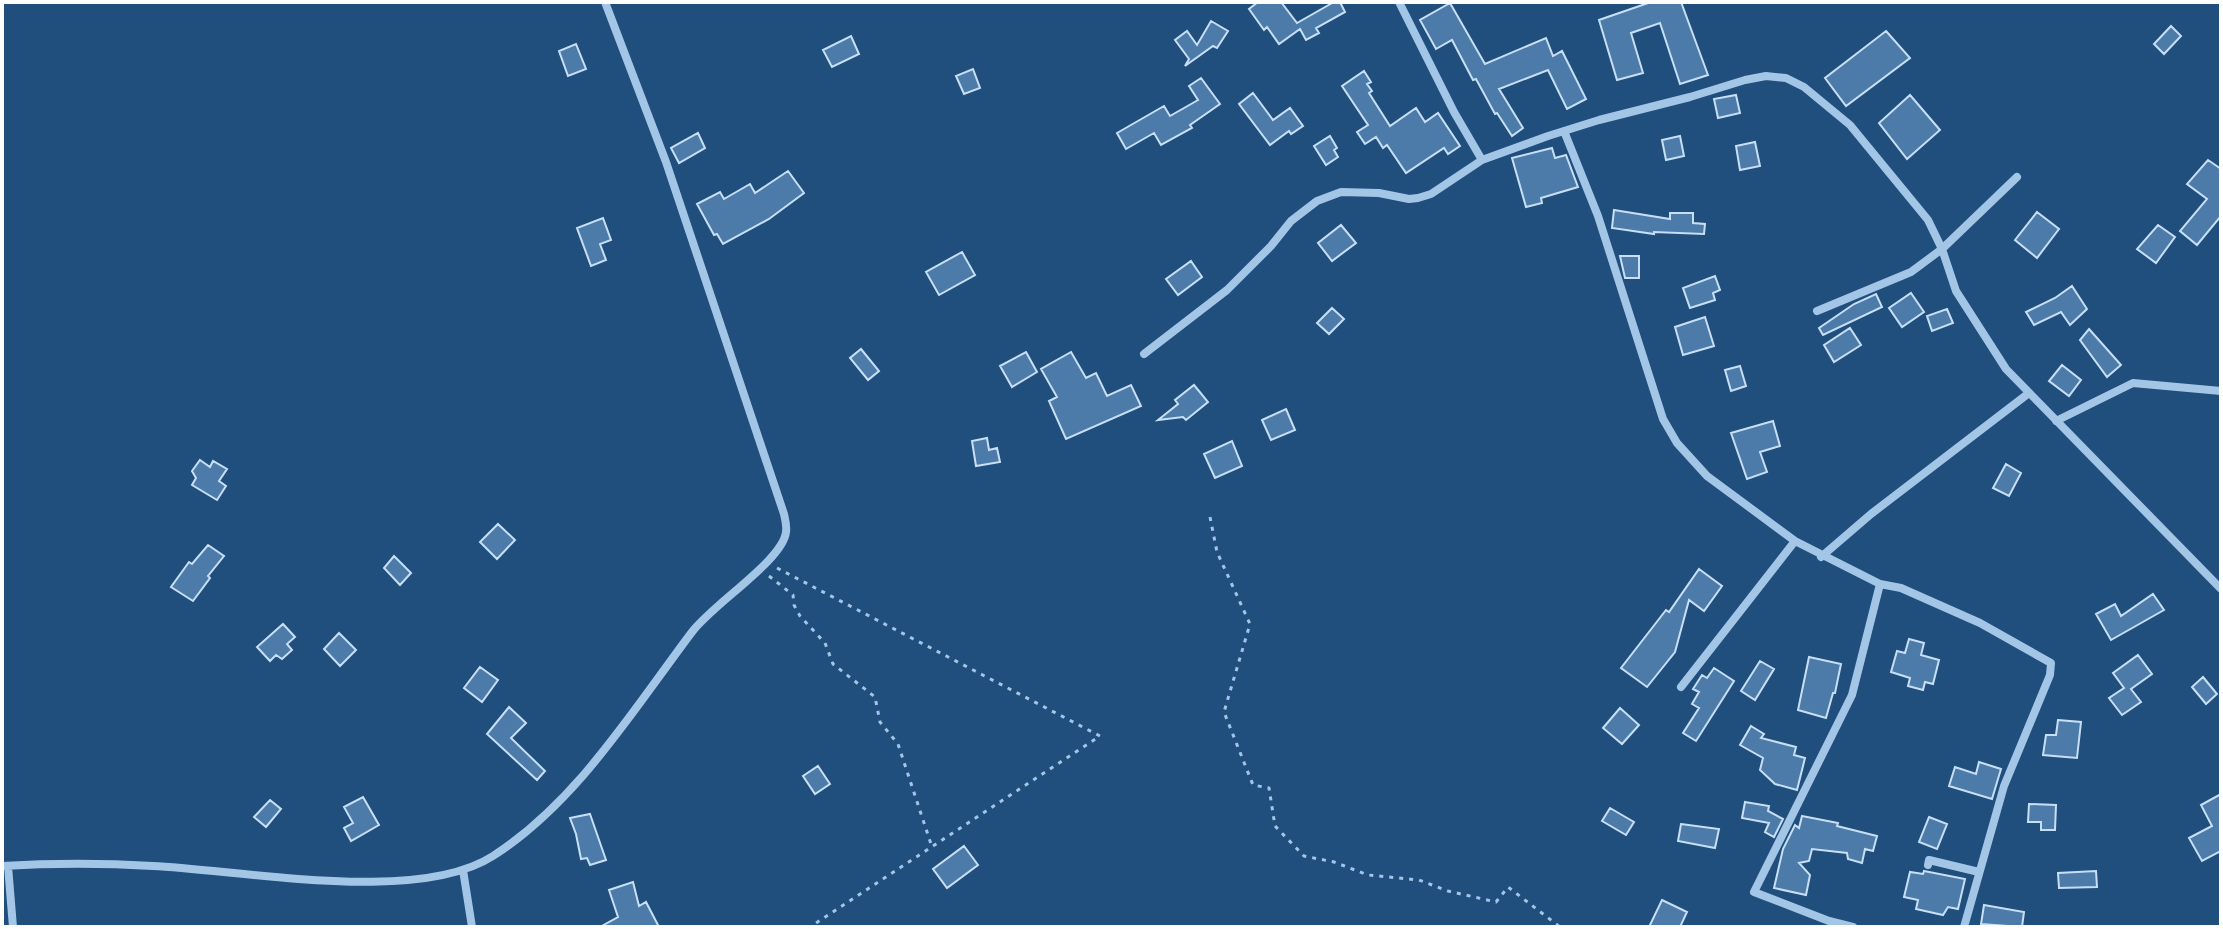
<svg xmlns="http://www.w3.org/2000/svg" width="2223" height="929" font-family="Cabin,sans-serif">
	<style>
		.building { fill: #4c7ba9; stroke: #c7dff5; stroke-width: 2 }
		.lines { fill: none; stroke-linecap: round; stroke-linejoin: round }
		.path { stroke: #a3c6e7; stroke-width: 3; stroke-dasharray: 4 6; stroke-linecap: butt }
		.street { stroke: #a3c6e7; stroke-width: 8 }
	</style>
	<rect width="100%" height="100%" fill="#204e7d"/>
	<path class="building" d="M1258,2H1281L1297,23L1334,2H1340L1345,12L1316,28L1319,33L1306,40L1300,29L1279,44L1267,27L1264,30L1249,9Z
		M1651,2H1681L1708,75L1680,84L1660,23L1631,33L1643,73L1617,80L1599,20Z
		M1450,3L1485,64L1546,38L1553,56L1562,51L1586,99L1567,109L1548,70L1499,89L1523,128L1512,136L1497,113L1495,114L1476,79L1473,80L1452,40L1436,49L1420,20Z
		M1211,21L1228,31L1217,48L1213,46L1185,66L1189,59L1175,40L1187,31L1197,45Z
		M2171,26L2181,36L2164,54L2154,44Z
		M1886,31L1910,58L1846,106L1825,78Z
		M851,36L859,54L832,67L823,50Z
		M576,44L586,69L568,76L559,51Z
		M973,69L980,88L964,94L956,76Z
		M1364,71L1371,82L1367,84L1372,91L1369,93L1390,126L1416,108L1425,122L1438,113L1460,146L1448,154L1444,148L1406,173L1387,145L1383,148L1376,137L1365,144L1357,132L1368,125L1342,86Z
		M1201,78L1220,104L1190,125L1192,128L1161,145L1154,133L1126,149L1117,133L1164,106L1170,116L1198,100L1189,86Z
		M1253,93L1273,120L1290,108L1303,126L1291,134L1289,131L1270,145L1239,104Z
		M1736,95L1740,113L1718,118L1714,99Z
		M1910,95L1940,130L1907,159L1879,123Z
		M698,133L705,148L679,163L671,148Z
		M1330,136L1337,148L1334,150L1338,157L1326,165L1314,146Z
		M1680,136L1684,156L1666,160L1662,140Z
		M1755,142L1760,166L1740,170L1736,146Z
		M1552,148L1555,158L1566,155L1578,187L1541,198L1542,203L1526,207L1512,158Z
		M2208,160L2221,169V216L2197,245L2180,231L2207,199L2187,184Z
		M788,171L804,193L769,219L723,244L717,234L714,235L697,204L720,192L724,199L750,184L755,193Z
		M1614,210L1670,219V213H1693V223L1705,224L1704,234L1654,232V234L1612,228Z
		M2037,212L2059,229L2037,258L2015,240Z
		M603,218L611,240L600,244L606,260L591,266L577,228Z
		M1341,225L1356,243L1332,261L1318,243Z
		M2158,225L2175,237L2156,263L2137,249Z
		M962,252L975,275L939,295L926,272Z
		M1620,256H1639V278H1625Z
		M1191,261L1202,277L1178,295L1166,279Z
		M1715,276L1720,290L1713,293L1715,300L1690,308L1683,288Z
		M2072,286L2087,309L2070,325L2061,312L2034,325L2026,312L2055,298Z
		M1911,293L1924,312L1902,327L1889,308Z
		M1876,294L1882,307L1823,335L1819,328L1854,304Z
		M1332,308L1344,319L1329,334L1317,323Z
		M1947,309L1953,323L1932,331L1927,316Z
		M1705,317L1714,346L1683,355L1675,327Z
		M1850,328L1861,345L1834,362L1824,345Z
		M2089,329L2121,365L2107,377L2080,340Z
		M861,349L879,371L868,380L850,358Z
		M1026,352L1037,372L1012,387L1000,366Z
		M1071,352L1086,378L1096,373L1107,396L1131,385L1141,406L1066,439L1049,401L1057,397L1041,369Z
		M2062,365L2081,380L2069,396L2049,381Z
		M1740,366L1746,386L1731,391L1725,370Z
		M1194,385L1208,402L1186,420L1183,417L1158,420L1178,404L1175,400Z
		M1286,409L1295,430L1271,440L1262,420Z
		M1773,421L1780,446L1760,452L1767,472L1747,479L1731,433Z
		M987,438L989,450L997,448L1000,462L976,466L972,441Z
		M1232,441L1242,466L1215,478L1204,454Z
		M200,460L210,467L213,461L227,469L219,481L226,486L217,500L192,485L196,478L192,471Z
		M2006,464L2021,473L2009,496L1993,488Z
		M498,524L515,540L497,559L480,542Z
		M208,545L224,556L208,576L210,578L193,601L171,587L189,562L192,564Z
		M394,556L411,573L400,585L384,568Z
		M1699,569L1722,586L1704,611L1689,600L1675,652L1647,687L1621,668L1666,610L1669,612Z
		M2153,594L2164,610L2111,640L2096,614L2115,604L2121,616Z
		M283,624L295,637L287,644L292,650L282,659L276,655L270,661L257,647Z
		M339,633L356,650L340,666L324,649Z
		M1909,639L1924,643L1921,655L1939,660L1933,684L1925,682L1923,690L1908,686L1910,678L1891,672L1897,651L1905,653Z
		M2138,655L2152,674L2131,689L2141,702L2122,715L2109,698L2124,688L2113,673Z
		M1809,657L1841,664L1835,693H1833L1826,718L1798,710Z
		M1760,661L1774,669L1755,700L1741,691Z
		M480,667L498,680L482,702L464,688Z
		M1714,668L1734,681L1696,741L1683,733L1699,708L1692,704L1699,692L1693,689L1702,675L1707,678Z
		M2203,677L2217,694L2206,704L2192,687Z
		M509,707L526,723L511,738L545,771L537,780L487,734Z
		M1620,708L1639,725L1622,744L1603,728Z
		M2058,720L2081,722L2077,758L2043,755L2046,735H2056Z
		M1751,726L1764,734L1761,738L1796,747L1794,755L1805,758L1797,790L1775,784L1760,770L1763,758L1740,745Z
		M1979,762L2001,769L1992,799L1949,786L1955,767L1976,774Z
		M818,766L830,784L815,794L803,776Z
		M2221,794V851L2202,861L2189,838L2212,826L2201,805Z
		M363,797L379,825L351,841L344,828L353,823L344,807Z
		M270,800L281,809L266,827L254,817Z
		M1745,802L1769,806L1768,811L1783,819L1774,837L1765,832L1769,823L1742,818Z
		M2029,804L2056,805L2055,830H2041V822H2028Z
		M1610,808L1634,822L1626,835L1602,821Z
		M590,814L606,860L590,865L587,858L581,859L576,834L570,818Z
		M1802,816L1838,823L1837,826L1877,836L1873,851L1865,849L1862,863L1848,859L1847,853L1812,849L1809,861L1799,863L1810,875L1806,895L1774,888L1783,849L1795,825L1799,828Z
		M1929,817L1947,824L1937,849L1919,842Z
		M1681,824L1719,829L1715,848L1678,841Z
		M964,846L978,865L947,888L933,869Z
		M1924,871L1965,879L1958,909L1948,907L1943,915L1916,909L1918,900L1904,897L1910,872L1923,874Z
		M2096,871L2097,887L2059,888L2058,873Z
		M633,882L639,906L646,902L659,927H600L618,917L609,890Z
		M1662,900L1687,912L1680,927H1649Z
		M1984,905L2024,912L2022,927L1981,924Z"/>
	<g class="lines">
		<path class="path" d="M1210,517L1217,552L1250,624L1224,712L1253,785L1269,788L1275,826L1304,856L1334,862L1368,875L1419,880L1448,891L1496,902L1508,887L1560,927
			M777,568L1100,736L810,927
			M769,576L793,595L794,605L800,616L825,643L833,664L875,697L880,722L898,744L932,847"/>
		<path class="street" d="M1399,2L1454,112L1482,160
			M1564,131L1598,216L1663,419L1677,443L1707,476L1795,541L1880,584L1901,588L1980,623L2051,663L2050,675L2004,786L1964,927
			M1817,311L1911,272L1942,249L2017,177
			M1144,354L1227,290L1271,246L1291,221L1317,201L1341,192L1379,193L1409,199L1418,198L1431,194L1482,160L1548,136L1599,120L1690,97L1745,80L1766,76L1786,78L1804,87L1850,125L1928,220L1942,249L1956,291L2006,369L2221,589
			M2056,421L2133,383L2221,391
			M1821,557L1871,514L2029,393
			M1681,687L1795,541
			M1928,865L1929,860L1979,872
			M2,866C52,863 103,863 153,866C242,870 417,905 493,856C577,802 633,710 692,632C713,604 783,560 786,532C787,526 785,519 784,514L666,162L605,2
			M8,866L13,927
			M463,870L472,927
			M1853,927L1829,921L1754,892L1852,695L1880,584"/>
	</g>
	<rect width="2223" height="929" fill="none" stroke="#ffffff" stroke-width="8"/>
</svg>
